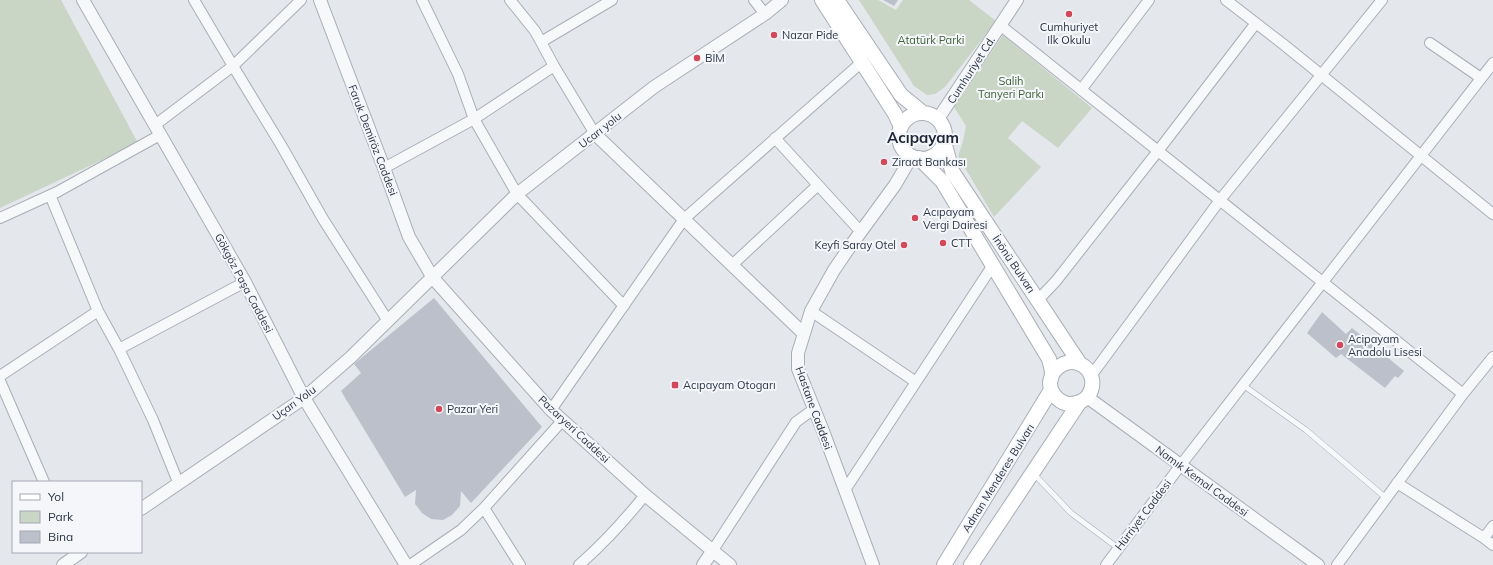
<svg xmlns="http://www.w3.org/2000/svg" width="1493" height="565" font-family="Mulish,sans-serif">
	<style>
		.green { fill: #c9d6c5 }
		.building { fill: #bbc0ca }
		.lines { fill: none; stroke-linecap: round; stroke-linejoin: round }
		.service-casing { stroke: #a9aeb7; stroke-width: 6 }
		.minor-casing { stroke: #a9aeb7; stroke-width: 12 }
		.tertiary-casing { stroke: #a9aeb7; stroke-width: 14 }
		.secondary-casing { stroke: #a9aeb7; stroke-width: 16 }
		.service { stroke: #f7f8fa; stroke-width: 5 }
		.minor { stroke: #f7f8fa; stroke-width: 10 }
		.tertiary { stroke: #f7f8fa; stroke-width: 12 }
		.secondary { stroke: #fff; stroke-width: 14 }
		.poi-dot { fill: #d1495b; stroke: #f4f6f9; stroke-width: 1.5 }
		.labels { text-anchor: middle; dominant-baseline: central; stroke-width: 4; stroke-linejoin: round; paint-order: stroke }
		.poi-label { font-size: 11px; fill: #2b3445; stroke: #f4f6f9; text-anchor: start }
		.park-label { font-size: 11px; fill: #3f6138; stroke: #f4f6f9 }
		.street-label { font-size: 11px; fill: #2b3445; stroke: #f4f6f9 }
		.district-label { font-size: 15px; font-weight: bold; fill: #1d2536; stroke: #f4f6f9 }
	</style>
	<rect width="100%" height="100%" fill="#e4e7ec"/>
	<path class="green" d="M0,0H61L138,143L0,208Z
		M859,0H878L896,10L903,0H969L996,21L945,87L935,94L927,95L914,86Z
		M1003,35L1092,108L1058,148L1022,121L1008,138L1041,167L994,217L958,156L963,141L966,126L954,107Z"/>
	<path class="building" d="M883,0H898L894,6Z
		M434,298L542,427L471,503L461,491L460,506L452,515L443,520L431,519L422,513L415,504L416,490L405,497L341,391L361,373L354,364Z
		M1322,312L1346,334L1352,328L1404,371L1398,378L1395,376L1385,388L1341,354L1336,358L1307,333Z"/>
	<g class="lines">
		<defs>
			<path id="service" d="M1243,385L1306,430L1386,498
				M1034,474L1071,513L1118,548"/>
			<path id="minor" d="M194,0L233,66L281,145L323,219L388,321
				M422,0L458,74L474,119L517,194L624,306
				M510,0L535,31L554,66L595,134
				M754,0L765,14
				M1226,0L1283,44L1493,214
				M1000,25L1463,394
				M541,42L612,0
				M1430,43L1481,78
				M1081,90L1149,0
				M155,125L233,66L301,0
				M775,138L861,232
				M384,168L474,119L554,66
				M50,195L98,311L119,349L153,420L178,482
				M0,218L57,192L160,135
				M732,265L818,185
				M1038,300L1056,281L1158,151L1256,23
				M811,311L916,382
				M119,349L245,282
				M0,376L98,311
				M1091,376L1220,200L1382,0
				M0,381L44,482
				M551,410L684,219L862,62
				M1397,483L1484,538L1493,545
				M845,490L993,265
				M484,508L520,565
				M1484,538L1493,526
				M713,550L796,422L814,409
				M410,565L461,530L484,508L562,421
				M579,565C603,544 625,520 645,495
				M1106,565L1180,466L1493,63
				M1337,565L1463,394L1493,357"/>
			<path id="tertiary" d="M83,0L245,282L304,398L406,565
				M320,0L384,168L409,237L433,278L551,410L645,495L730,565
				M938,119L1017,0
				M595,134L803,333
				M1087,397L1318,565
				M141,509L304,398L351,357L517,194L654,87L765,14L782,0
				M63,565L81,552
				M703,565L713,550
				M873,565L823,431L798,369V353L811,311L834,270L849,248L895,185L912,156"/>
			<path id="secondary" d="M822,0L895,114L901,127
				M837,0L901,95L923,113
				M899 136a23 23 0 1 1 46 0a23 23 0 1 1-46 0Z
				M944,141L952,171L1080,364
				M919,158L942,181L1049,359C1050,363 1052,369 1052,374C1052,377 1050,380 1050,383C1050,394 1061,405 1072,404C1078,403 1084,401 1088,396C1104,373 1072,346 1052,374
				M944,565L1051,390
				M971,565L1079,403"/>
		</defs>
		<use href="#service" class="service-casing"/>
		<use href="#minor" class="minor-casing"/>
		<use href="#tertiary" class="tertiary-casing"/>
		<use href="#secondary" class="secondary-casing"/>
		<use href="#service" class="service"/>
		<use href="#minor" class="minor"/>
		<use href="#tertiary" class="tertiary"/>
		<use href="#secondary" class="secondary"/>
	</g>
	<g class="poi-dot">
		<circle cx="1069" cy="14" r="4"/>
		<circle cx="774" cy="35" r="4"/>
		<circle cx="697" cy="58" r="4"/>
		<circle cx="884" cy="162" r="4"/>
		<circle cx="915" cy="218" r="4"/>
		<circle cx="943" cy="243" r="4"/>
		<circle cx="904" cy="245" r="4"/>
		<circle cx="1340" cy="345" r="4"/>
		<rect x="671" y="381" width="8" height="8" rx="2"/>
		<circle cx="439" cy="409" r="4"/>
	</g>
	<g class="labels">
		<g class="poi-label">
			<text x="1069" y="27" text-anchor="middle">Cumhuriyet<tspan x="1069" dy="13">Ilk Okulu</tspan></text>
			<text x="782" y="35">Nazar Pide</text>
			<text x="705" y="58">BİM</text>
			<text x="892" y="162">Ziraat Bankası</text>
			<text x="923" y="212">Acıpayam<tspan x="923" dy="13">Vergi Dairesi</tspan></text>
			<text x="951" y="243">CTT</text>
			<text x="896" y="245" text-anchor="end">Keyfi Saray Otel</text>
			<text x="1348" y="339">Acipayam<tspan x="1348" dy="13">Anadolu Lisesi</tspan></text>
			<text x="683" y="385">Acıpayam Otogarı</text>
			<text x="447" y="409">Pazar Yeri</text>
		</g>
		<g class="park-label">
			<text x="931" y="40">Atatürk Parki</text>
			<text x="1011" y="81">Salih<tspan x="1011" dy="13">Tanyeri Parkı</tspan></text>
		</g>
		<g class="street-label">
			<text transform="translate(971 70) rotate(-57)">Cumhuriyet Cd.</text>
			<text transform="translate(600 130) rotate(-38)">Ucarı yolu</text>
			<text transform="translate(373 140) rotate(69)">Faruk Demiröz Caddesi</text>
			<text transform="translate(1014 264) rotate(56)">İnönü Bulvarı</text>
			<text transform="translate(244 283) rotate(62)">Gökgöz Paşa Caddesi</text>
			<text transform="translate(294 403) rotate(-36)">Uçarı Yolu</text>
			<text transform="translate(814 408) rotate(70)">Hastane Caddesi</text>
			<text transform="translate(574 429) rotate(43)">Pazaryeri Caddesi</text>
			<text transform="translate(998 478) rotate(-58)">Adnan Menderes Bulvarı</text>
			<text transform="translate(1202 481) rotate(36)">Namık Kemal Caddesi</text>
			<text transform="translate(1143 515) rotate(-53)">Hürriyet Caddesi</text>
		</g>
		<g class="district-label">
			<text x="923" y="137">Acıpayam</text>
		</g>
	</g>
	<rect x="12" y="481" width="130" height="72" fill="#f4f6f9" stroke="#a4a8b1"/>
	<rect x="20" y="494" width="20" height="6" fill="#ffffff" stroke="#a4a8b1"/>
	<text x="48" y="501" font-size="12" fill="#2b3445">Yol</text>
	<rect x="20" y="511" width="20" height="12" fill="#c9d6c5" stroke="#a4a8b1"/>
	<text x="48" y="521" font-size="12" fill="#2b3445">Park</text>
	<rect x="20" y="531" width="20" height="12" fill="#bbc0ca" stroke="#a4a8b1"/>
	<text x="48" y="541" font-size="12" fill="#2b3445">Bina</text>
</svg>
